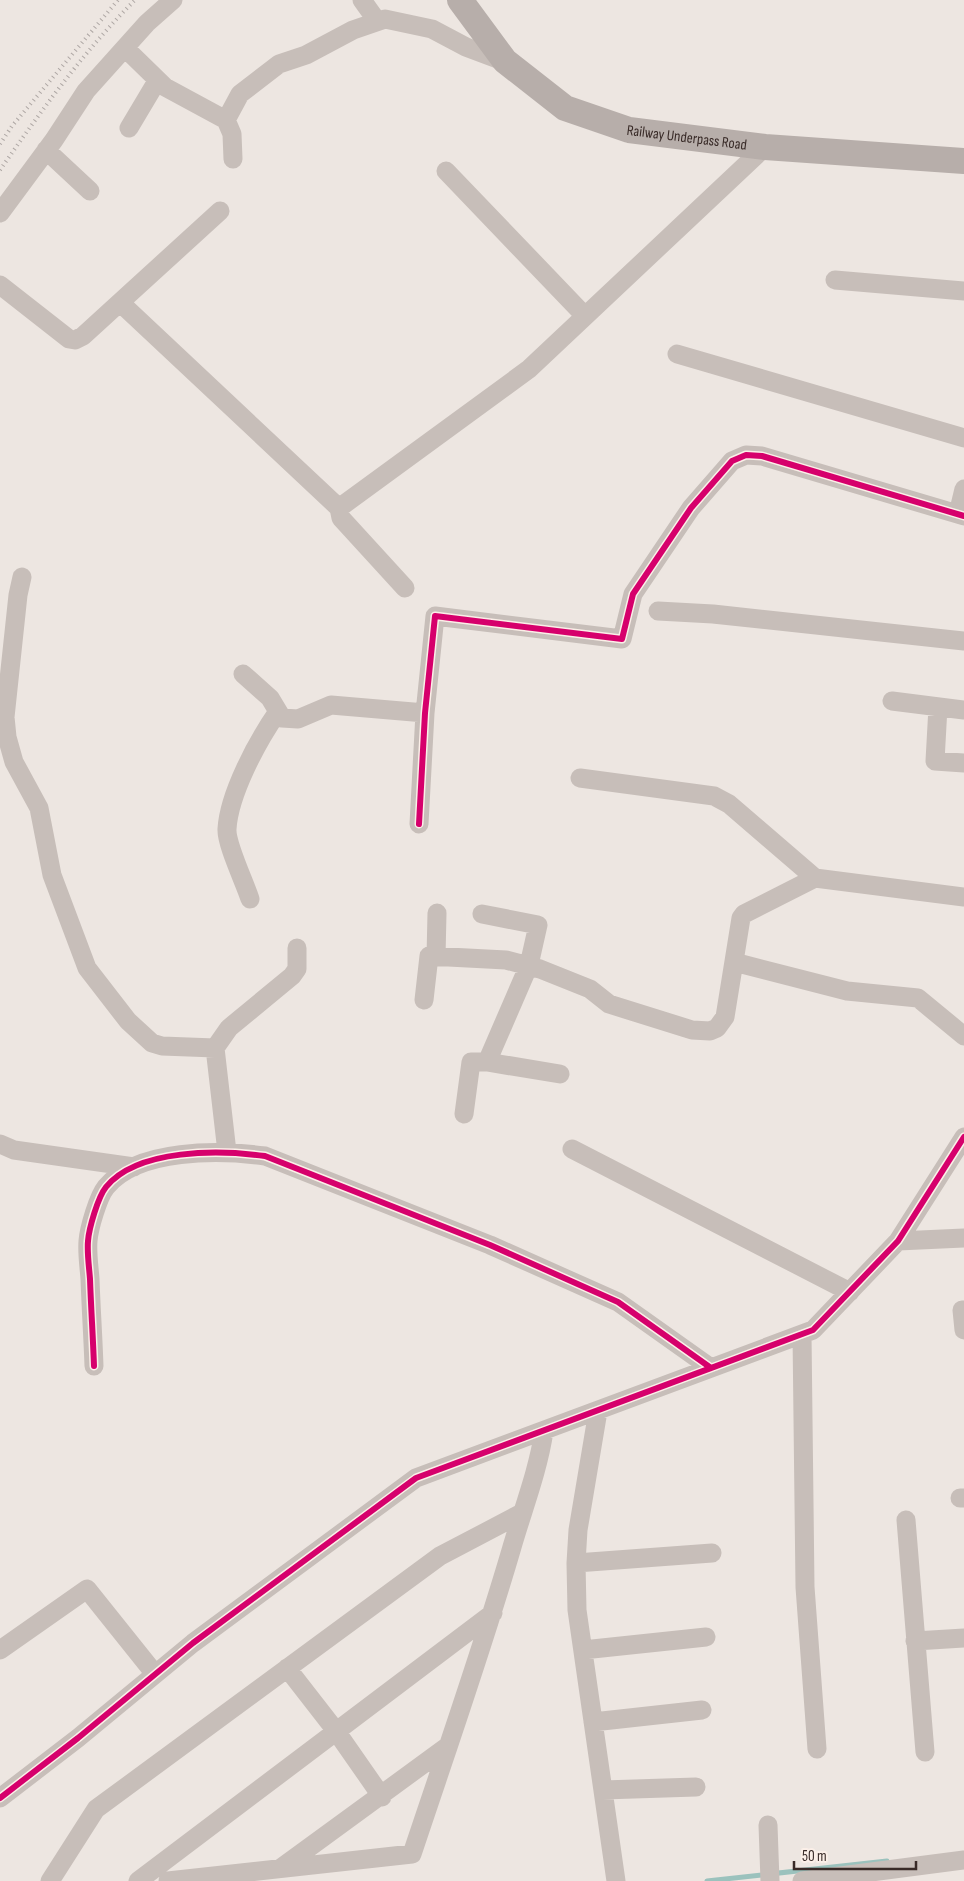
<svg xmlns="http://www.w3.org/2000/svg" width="964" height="1881" font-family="'Sofia Sans Condensed',sans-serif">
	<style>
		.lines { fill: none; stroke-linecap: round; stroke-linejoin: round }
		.stream { stroke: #9bc2bd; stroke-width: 5 }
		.street { stroke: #c7beb9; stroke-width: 19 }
		.secondary { stroke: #b7aeaa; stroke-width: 26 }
		.rail { stroke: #aea7a4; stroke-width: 4; stroke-dasharray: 1 4; stroke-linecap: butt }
		.cycleway-casing { stroke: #fbefe8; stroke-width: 9 }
		.cycleway { stroke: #d6006c; stroke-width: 6 }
		.labels { text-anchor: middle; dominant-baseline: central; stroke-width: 4; stroke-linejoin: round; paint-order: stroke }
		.street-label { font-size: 15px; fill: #382a27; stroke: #fbefe8 }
	</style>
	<rect width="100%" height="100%" fill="#ede6e1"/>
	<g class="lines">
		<path class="stream" d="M707,1881L887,1861"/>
		<path class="street" d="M362,0L377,21
			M125,48L165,87L226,120L232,134L233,159
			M226,120L240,94L279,64L306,55L353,30L385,19L432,29L466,47L498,59L502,58
			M129,128L157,81
			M46,150L90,191
			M446,171L585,316
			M0,213L54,140L86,91L147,23L173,0
			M835,280L964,291
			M0,285L69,339L75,340L83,336L220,211
			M127,309L339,508L341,518L405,588
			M677,354L964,438
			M339,508L529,369L765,147
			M958,514L964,489
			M22,577L18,595L5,717L7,737L14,762L39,808L52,875L87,968L128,1021L152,1043L162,1046L215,1048
			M658,611L713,614L964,641
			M243,674L270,698L282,718L298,719L331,705L425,713
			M892,701L964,710
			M938,707L935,761L964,763
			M580,778L714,796L729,804L815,878
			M419,824L425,713L435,616L622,639L633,594L691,508L732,461L746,455L762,456L964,516
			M250,899C245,883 226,844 227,829C229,794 257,742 277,713
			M482,914L538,925L529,965L487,1062
			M436,957L437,913
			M734,962L847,991L918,998L964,1036
			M424,1000L429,956L506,960L540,969L590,989L609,1004L692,1030L710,1031L717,1028L725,1017L741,918L744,914L815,878L964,897
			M464,1114L471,1062H487L560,1074
			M0,1144L14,1150L134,1167
			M572,1149L850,1292
			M227,1152L215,1048L229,1028L292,976L297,969V948
			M898,1241L964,1238
			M964,1310H962L964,1330
			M802,1334L805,1587L817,1749
			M94,1366C93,1337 91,1308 90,1279C89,1266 87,1253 88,1241C89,1228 98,1197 106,1187C138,1148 220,1150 265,1156L490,1245L618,1302L711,1368
			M598,1411L578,1530L576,1563L577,1610L616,1881
			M960,1498H964
			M906,1520L925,1752
			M576,1563L712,1553
			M915,1641L964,1638
			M0,1650L87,1589L155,1674
			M583,1650L706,1637
			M287,1668L336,1731L382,1797
			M593,1722L702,1710
			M603,1790L696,1787
			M0,1798L78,1738L193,1643L416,1478L813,1330L898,1241L964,1137
			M768,1825L770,1881
			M281,1868L448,1746
			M50,1881L96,1809L440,1556L522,1513
			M138,1881L493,1613
			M168,1881L412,1854C446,1752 482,1650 512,1547C523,1509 538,1471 544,1431
			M802,1881L964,1860"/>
		<path class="secondary" id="s1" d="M460,0L505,61L565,108L629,130L765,147L964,161"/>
		<path class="rail" d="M0,144L12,126L118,0
			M0,170C41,111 84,51 135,0"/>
		<defs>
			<path id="cycleway" d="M419,824L425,713L435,616L622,639L633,594L691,508L732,461L746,455L762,456L964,516
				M94,1366C93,1337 91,1308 90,1279C89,1266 87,1253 88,1241C89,1228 98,1197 106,1187C138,1148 220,1150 265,1156L490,1245L618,1302L711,1368
				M0,1798L78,1738L193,1643L416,1478L813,1330L898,1241L964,1137"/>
		</defs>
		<use href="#cycleway" class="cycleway-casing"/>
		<use href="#cycleway" class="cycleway"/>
	</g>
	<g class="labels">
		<g class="street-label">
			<text stroke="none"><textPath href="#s1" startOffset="278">Railway Underpass Road</textPath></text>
		</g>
	</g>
	<path d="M794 1861v8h122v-8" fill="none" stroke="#382a27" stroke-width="2.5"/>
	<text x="802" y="1861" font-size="15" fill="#382a27" stroke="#fbefe8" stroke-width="4" paint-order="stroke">50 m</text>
</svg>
